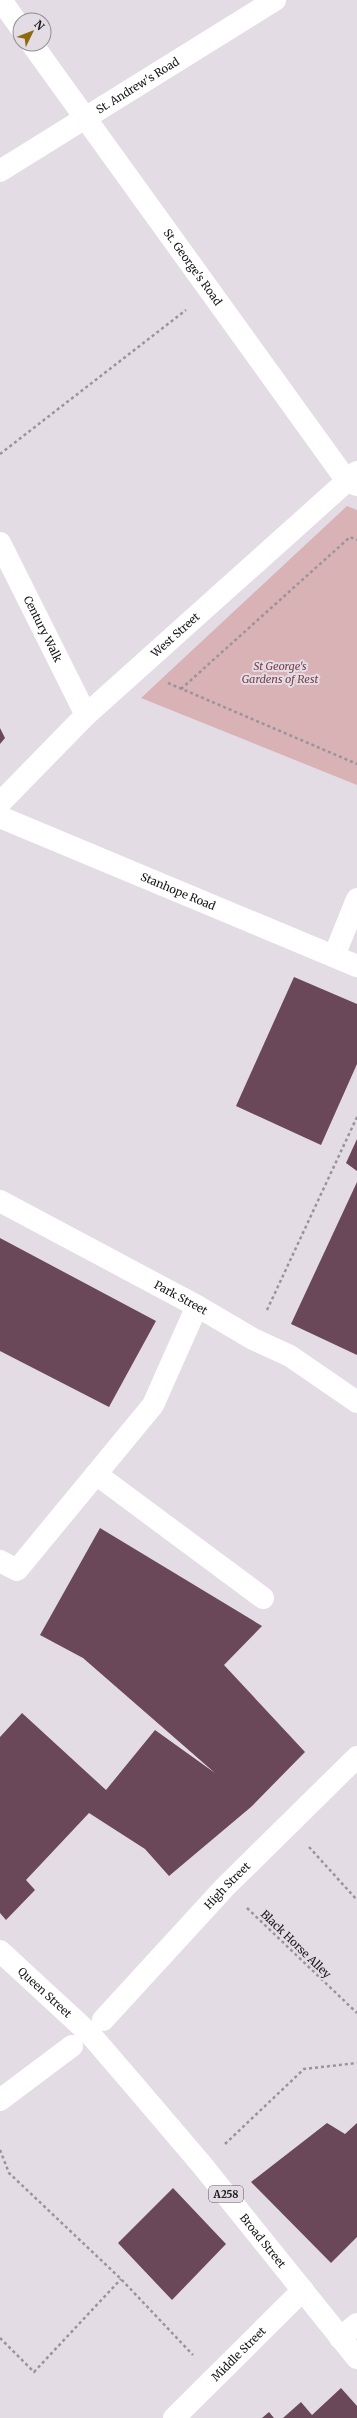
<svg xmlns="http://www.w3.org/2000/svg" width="357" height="2418" font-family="Merriweather,serif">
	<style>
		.green { fill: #d8b2b5 }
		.building { fill: #6a4859 }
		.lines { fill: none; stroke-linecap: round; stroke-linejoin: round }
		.path { stroke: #9a949a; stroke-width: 2.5; stroke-dasharray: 3 3; stroke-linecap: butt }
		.minor { stroke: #fff; stroke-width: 22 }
		.major { stroke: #fff; stroke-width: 22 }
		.labels { text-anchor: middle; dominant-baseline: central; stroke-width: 4; stroke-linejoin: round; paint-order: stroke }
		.shield { fill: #e4dce5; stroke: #555156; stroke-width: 1 }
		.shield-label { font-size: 10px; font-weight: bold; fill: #181518 }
		.street-label { font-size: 11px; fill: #181518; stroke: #e4dce5 }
		.park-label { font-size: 11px; font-style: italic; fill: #7c4149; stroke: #e4dce5 }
	</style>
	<rect width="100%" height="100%" fill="#e4dce5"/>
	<path class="green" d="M347,506L357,510V785L141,698Z"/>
	<path class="building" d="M0,728L5,738L0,744Z
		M294,977L357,1004V1064L321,1145L236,1106Z
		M357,1139V1171L346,1163Z
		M357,1182V1355L291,1324Z
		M0,1238L156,1321L109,1407L0,1351Z
		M100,1528L262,1626L224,1665L305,1752L251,1807L169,1876L145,1849L89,1813L26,1880L35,1890L6,1920L0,1913V1737L22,1713L106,1790L155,1730L215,1773L83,1658L40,1635Z
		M327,2123L345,2134L357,2123V2237L331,2263L251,2182Z
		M173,2188L226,2244L172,2300L118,2243Z
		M341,2388L357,2406V2418H283L301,2402L312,2415Z
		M269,2412L274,2418H262Z"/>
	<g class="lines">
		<path class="path" d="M0,454L186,310
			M168,683L357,764
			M181,689L350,537L357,540
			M267,1310L357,1117
			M309,1847L357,1900
			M247,1908L357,2013
			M225,2144L304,2069L357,2063
			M0,2150L9,2173L121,2279L193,2355
			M0,2338L34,2372L121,2279"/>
		<g class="minor">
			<path d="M1,0L20,27"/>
			<path id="s1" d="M32,44L347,481L357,485"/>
			<path id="s2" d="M0,171L275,0"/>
			<path id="s3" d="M0,543L86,715"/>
			<path id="s4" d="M0,803L86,715L357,472"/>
			<path id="s5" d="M0,817L357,966"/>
			<path d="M334,956L357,899"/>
			<path id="s6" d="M0,1201L197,1306L253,1339L290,1356L357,1402"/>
			<path d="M96,1474L263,1598"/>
			<path d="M0,1561L17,1570L153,1405L197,1306"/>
			<path id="s7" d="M103,2020L225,1887L357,1757"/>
			<path d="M0,2100L72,2046"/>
			<path d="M340,2338L357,2324"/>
			<path id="s8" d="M174,2418L303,2290"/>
		</g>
		<path class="major" id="s9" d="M0,1951L90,2034L139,2091L202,2165L357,2358"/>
	</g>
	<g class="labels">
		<rect class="shield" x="209" y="2186" width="34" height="16" rx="3"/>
		<g class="shield-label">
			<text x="226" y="2194">A258</text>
		</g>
		<g class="street-label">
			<text stroke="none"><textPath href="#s2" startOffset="162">St. Andrew's Road</textPath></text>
			<text stroke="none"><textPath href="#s1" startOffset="275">St. George's Road</textPath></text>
			<text stroke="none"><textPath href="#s3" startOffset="96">Century Walk</textPath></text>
			<text stroke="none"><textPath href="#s4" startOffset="243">West Street</textPath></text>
			<text stroke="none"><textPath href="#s5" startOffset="193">Stanhope Road</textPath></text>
			<text stroke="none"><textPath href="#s6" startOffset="205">Park Street</textPath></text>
			<text stroke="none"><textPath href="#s7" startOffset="183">High Street</textPath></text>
			<text transform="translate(296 1944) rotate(44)">Black Horse Alley</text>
			<text stroke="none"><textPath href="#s9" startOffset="61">Queen Street</textPath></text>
			<text stroke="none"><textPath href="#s9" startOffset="392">Broad Street</textPath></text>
			<text stroke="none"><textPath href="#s8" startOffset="91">Middle Street</textPath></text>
		</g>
		<g class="park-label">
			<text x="280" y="666">St George's<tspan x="280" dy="13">Gardens of Rest</tspan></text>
		</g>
	</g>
	<g transform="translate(32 32) rotate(47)"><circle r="19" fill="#e4dce5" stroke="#928c93"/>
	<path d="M0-3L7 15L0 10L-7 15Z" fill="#8e690d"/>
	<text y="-6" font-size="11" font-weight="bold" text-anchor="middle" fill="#181518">N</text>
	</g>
</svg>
